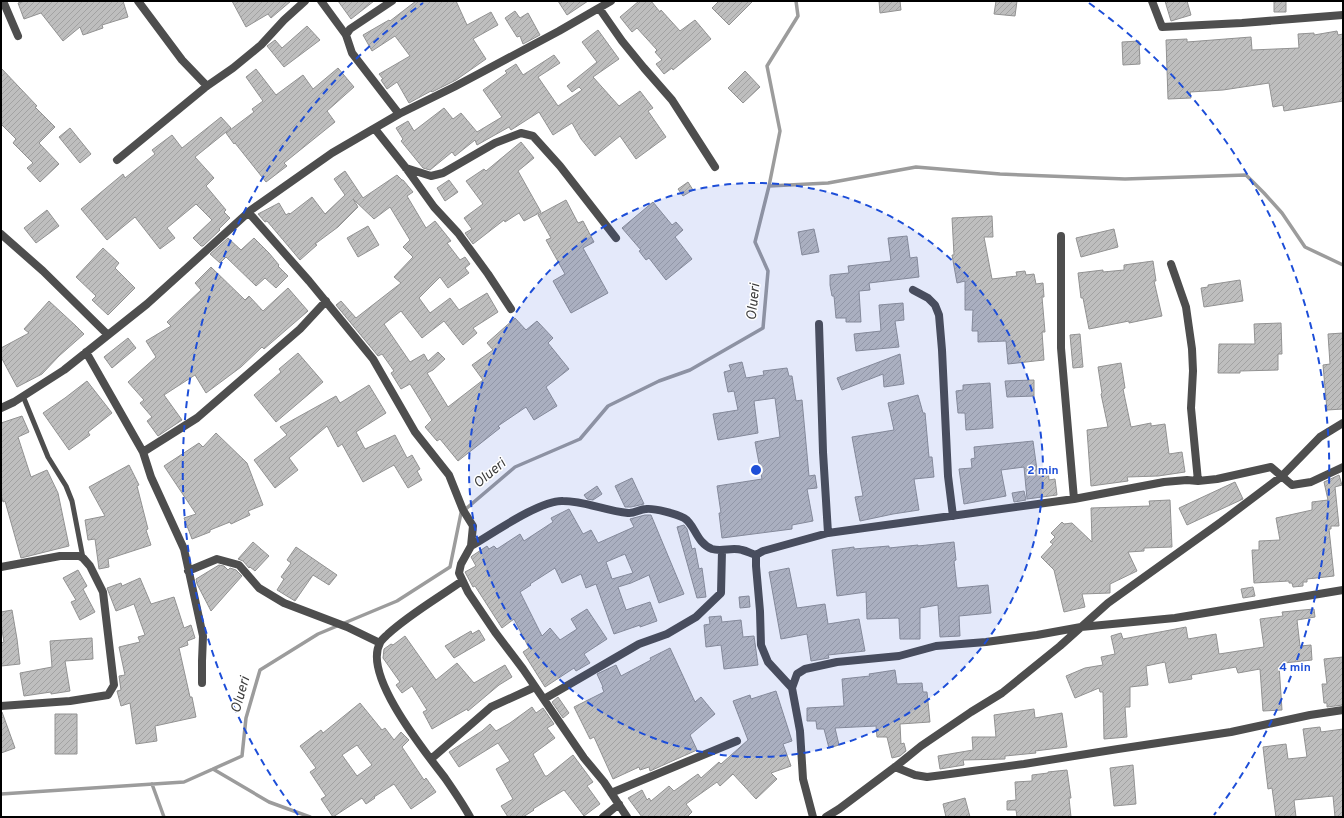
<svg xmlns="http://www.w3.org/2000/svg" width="1344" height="818" font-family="Overpass,sans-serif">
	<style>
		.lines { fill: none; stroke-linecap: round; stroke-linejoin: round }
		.stream { stroke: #9c9c9c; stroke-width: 3.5 }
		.building { fill: url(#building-hatch); stroke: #929292; fill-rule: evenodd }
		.lane { stroke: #4e4e4e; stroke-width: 5 }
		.street { stroke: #4e4e4e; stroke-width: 8 }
		.ring { fill: none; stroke: #1d4ed8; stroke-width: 2; stroke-dasharray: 7 5 }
		.labels { text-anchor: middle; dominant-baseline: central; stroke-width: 3; stroke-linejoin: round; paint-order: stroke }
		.water-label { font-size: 14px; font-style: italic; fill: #3d3d3d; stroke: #fff }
		.centre { fill: #1d4ed8; stroke: #fff; stroke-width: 2 }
		.ring-label { font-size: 12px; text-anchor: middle; font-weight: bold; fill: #1d4ed8; stroke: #fff; stroke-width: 3; stroke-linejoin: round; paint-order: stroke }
	</style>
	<defs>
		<pattern id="building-hatch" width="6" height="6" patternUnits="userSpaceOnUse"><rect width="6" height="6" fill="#bebebe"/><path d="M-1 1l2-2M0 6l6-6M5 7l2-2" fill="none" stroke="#a2a2a2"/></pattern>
	</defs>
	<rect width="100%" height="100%" fill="#fff"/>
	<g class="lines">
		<path class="stream" d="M769,186L828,183L916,167L1000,174L1125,179L1246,175L1264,193L1282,213L1305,247L1343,265
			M213,769L269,802L310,817
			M152,784L164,817
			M1,794L184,782L242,756L246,718L260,670L318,634L397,601L450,567L461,513L515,467L580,439L608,406L659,381L690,370L763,328L768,271L755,242L769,186L780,131L767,66L798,16L796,1"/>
	</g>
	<path class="building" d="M25,1H123L128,17L102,25L103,28L83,35L80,27L63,41L41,13L24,19L18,3Z
		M232,1H291L271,18L268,14L246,27Z
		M338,1H374L351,19Z
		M416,1H456L467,25L491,12L498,25L473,39L486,59L456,80L432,92L431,91L409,103L397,82L387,89L381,80L383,79L379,74L410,56L395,36L372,51L363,35L389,20L390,21Z
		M558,1H588L567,15Z
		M639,1H651L660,12L661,10L680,31L695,20L711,39L673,70L672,68L664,74L656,64L662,60L655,52L657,50L637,28L632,32L620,17Z
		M719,1H753L729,25L712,8Z
		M879,1H900L901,10L880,13Z
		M996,1H1017L1015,16L994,14Z
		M1165,1H1187L1191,15L1171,21Z
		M1274,1H1286V12H1274Z
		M515,11L520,18L528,13L540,35L523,44L520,36L517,37L505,18Z
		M307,26L320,40L284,67L267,46L275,40L282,48Z
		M598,30L619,59L593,77L619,106L640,91L653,108L648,111L666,137L636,159L620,136L595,156L581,139L572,123L553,135L539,112L511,130L509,127L477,145L475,140L455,156L452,152L430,170L423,168L401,141L403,139L396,128L408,121L414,131L444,108L453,119L461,113L477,132L502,117L483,90L507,73L505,71L516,64L523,75L554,55L560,63L538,77L558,106L582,90L579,87L572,92L567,86L597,62L582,42Z
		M1337,31L1338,35L1343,34V101L1284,111L1283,105L1273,107L1269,83L1223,90L1190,92L1191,98L1168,99L1166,40L1187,39V42L1251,37L1252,50L1299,48L1298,34L1314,33V35Z
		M1139,41L1140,64L1123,65L1122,42Z
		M1,68L37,106L35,107L55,127L39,143L59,164L40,182L27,168L33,163L13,143L16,139L1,124Z
		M338,68L354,87L327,111L335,122L284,163L287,166L266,182L235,143L234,144L226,133L254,112L252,109L263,101L246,77L256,69L276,95L303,75L313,89Z
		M745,71L760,87L743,103L728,88Z
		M221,117L231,128L195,157L214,178L206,186L226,210L224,212L230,218L219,229L220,230L203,246H201L193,238L212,220L196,204L167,228L175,238L160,249L135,217L107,240L81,209L123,174L125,178L155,154L152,150L172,135L182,148Z
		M70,128L91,154L80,163L59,137Z
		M521,142L534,158L518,171L541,212L524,221L519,213L505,222L504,220L473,244L465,233L472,229L464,218L483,204L466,181L484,169L486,171Z
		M345,171L363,198L397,175L402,180H403L413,192L407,196L426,228L435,221L451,241L447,243L460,260L465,257L470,264L465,268L469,273L448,288L440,277L419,298L430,313L450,298L459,310L487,293L498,312L473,328L477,333L463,345L444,321L422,338L401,311L384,324L410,362L424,354L428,361L438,352L445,359L433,370L427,373L448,407L483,380L472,365L493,350L487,343L515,318L526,330L537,321L553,338L548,343L569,369L546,387L557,406L534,420L526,407L498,426L500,428L458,461L440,439L437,441L425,427L432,420L410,384L401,389L391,373L394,371L382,354L378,356L336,305L341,301L356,318L401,283L394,277L413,257L403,247L410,240L390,207L374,219L353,199L358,207L338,227L315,244L317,245L300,260L267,221L265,222L258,214L279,203L286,215L289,213L290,214L312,197L325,214L345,195L334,179Z
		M449,180L458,192L445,201L437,188Z
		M688,182L693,190L683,196L678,189Z
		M566,200L578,223L583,221L594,242L583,248L608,293L571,313L553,281L565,274L546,240L551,238L538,215Z
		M653,202L672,225L676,222L683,230L675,237L692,259L666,280L649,258L646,260L639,251L641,250L622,228Z
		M47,210L59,226L36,243L24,228Z
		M992,216L993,237H984L992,279L1017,276L1016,272L1025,271L1026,275L1034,274L1036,284L1043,283L1044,297H1042L1045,332H1042L1044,360L1008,364L1006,341L978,342V331H972L973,310H965V281L957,283L952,255H954L952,218Z
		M368,226L379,245L358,257L347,238Z
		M814,229L819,252L802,255L798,232Z
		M1114,229L1118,247L1081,257L1076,238Z
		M907,236L910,258L917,257L919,277L869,283L870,290L859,291L861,322H846V318H836L834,296H832L830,285V275L849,273L848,266L891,261L888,238Z
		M228,238L241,250L254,238L269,253L279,265L278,266L288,276L276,288L265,278L256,286L226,257L220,263L210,254Z
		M103,248L119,263L115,268L135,288L108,315L92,300L96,296L76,277Z
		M1153,261L1156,281H1154L1162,316L1129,323V321L1089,329L1083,298H1081L1078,273L1103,270V272L1124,270V265Z
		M211,267L245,300L249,296L263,311L288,288L308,311L264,349L262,347L241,367L206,393L195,375L164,395L182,420L158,436L147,421L152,417L140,403L144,400L128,382L156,357L146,341L171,326L167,322L201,290L195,283Z
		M1240,280L1243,301L1204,307L1201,288L1208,287V285Z
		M49,301L76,326L84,334L59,356L42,374L17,387L1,357V348L29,333L24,329Z
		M903,303L904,320L895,321L899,347L856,351L854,334L881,331L879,305Z
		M1281,323L1282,354H1278V370L1240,371V373H1218L1219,344H1255L1254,324Z
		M1343,333V409L1327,410L1323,365L1330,364L1328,334Z
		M1080,334L1083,367L1073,368L1070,335Z
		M128,338L136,348L112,368L104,357Z
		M298,353L323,382L276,422L254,395L281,372L279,369Z
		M900,354L904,384L884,387L883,374L842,390L837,378Z
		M742,362L746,378L764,375L763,371L787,368L789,376H792L796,401L802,400L809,476L815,475L817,488L807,489L813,521L792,525V529L722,538L719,513H721L717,486L762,479L755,442L780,437L775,398L754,401L758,433L718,440L713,414L738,410L734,391L728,392L724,372L731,370L729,365Z
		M1121,363L1125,388L1123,389L1131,427L1151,423V426L1165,424L1169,454L1182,452L1185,472L1158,476L1127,477L1128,481L1091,486L1087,430L1108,427L1101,394L1102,393L1098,367Z
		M1034,380V396L1007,397L1005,381Z
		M87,381L112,413L88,432L90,435L69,450L43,413L65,398Z
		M990,383L993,428L966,430L965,413H958L956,391L963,390V385Z
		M369,385L386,413L356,432L365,449L395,435L407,458L412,455L420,469L417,471L422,480L408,488L394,465L363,482L342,444L338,447L327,426L289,458L298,470L275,488L254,460L287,435L280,427L336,396L340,403Z
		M918,395L923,413H925L929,457H932L934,477L914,479L919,510L893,514L860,521L855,497L863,496L852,437L894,430L888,403Z
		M22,416L29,432L18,437L31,477L47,470L58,493L69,546L21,558L5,501L3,502L1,495V423Z
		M216,433L247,463L263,505L248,511L250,515L231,524L230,522L210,530V532L192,539L184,518L196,514L164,466L199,443L203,447Z
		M1033,441L1037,470L1048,469L1049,480L1055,479L1057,495L1027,499L1024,467L1001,470L1006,496L964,504L959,469L972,468L971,459L975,458L974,447Z
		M129,465L139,485L137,486L148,529L146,530L151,545L108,559L109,567L99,569L95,539L88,540L85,520L105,516L89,487Z
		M1339,475L1342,485L1335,487L1339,526H1331V529H1329L1334,576L1307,579V582H1303V586L1293,587L1292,583H1289V581L1254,583L1252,550H1259V541L1280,540L1276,518L1312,510V502L1328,500L1324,482Z
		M632,478L644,504L631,507H625L615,486Z
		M1235,482L1243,499L1187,525L1179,508Z
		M597,486L602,494L593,500L587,499L584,495Z
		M1024,491L1026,500L1014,502L1012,493Z
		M1170,500L1172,547L1144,548V551L1128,552L1137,571L1110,584V593L1082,594L1085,607L1064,612L1054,570L1041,557L1053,544L1050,542L1055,537L1051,533L1062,522L1064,524L1072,523L1092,542L1091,508L1150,506L1149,501Z
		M569,509L583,534L591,530L598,543L634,527L630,519L645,515H651L684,594L659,603L649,575L631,583L618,587L626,610L650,602L657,621L640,627V625L614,634L596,584L586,588L581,574L562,583L555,568L530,584L531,585L520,592L542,636L550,628L560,640L577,629L571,619L587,609L607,639L584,654L590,663L576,671L574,668L545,687L523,652L529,648L514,619L502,628L475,586L473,587L465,572L476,566L471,557L472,556L487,546L489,549L494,546L497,549L520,534L524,541L553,522L551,518ZM625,554L633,573L612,579L606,562Z
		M684,525L687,529L692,549L695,548L699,569L702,568L706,597L697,598L677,527Z
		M253,542L269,556L255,571L250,567L249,568L243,561L238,559Z
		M954,542L956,560L954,561L957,588L988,585L991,613L959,616L960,636L940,637L938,605L920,608V639H900L899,619L898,618L867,619L866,592L837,596L832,550L854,547V549L889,546V548L918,545V546Z
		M296,547L337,575L329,585L313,575L295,601L277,590L284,579L281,577L291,563L287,560Z
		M219,565L224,566L228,570L230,568L236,570L242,576L211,611L197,584L196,579Z
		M789,568L797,608L825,604L828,624L859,619L865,651L828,655L829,658L811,661L807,634L781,639L769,572Z
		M78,570L87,586L83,589L95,612L80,620L71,602L76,600L63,578Z
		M140,578L151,604L174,597L184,628L191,625L195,638L187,641L188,645L179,648L190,697H192L196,717L155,726L157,741L136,744L130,703L121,706L117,691L121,690L119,676L125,675L119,647L140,642L138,637L145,635L134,604L116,611L107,588L121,583L122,586Z
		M1253,587L1255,596L1243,598L1241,589Z
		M749,596L750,607L740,608L739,597Z
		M1314,609L1315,617L1297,620L1300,646L1311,645L1312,660L1284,663V664L1279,665L1282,710L1263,711L1260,669L1238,673L1236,667L1191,675L1192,679L1169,683L1165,662L1146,666L1148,685L1130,687V707H1125L1127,737L1104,739L1103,692H1100L1099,688L1075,698L1066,676L1085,668L1103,665L1101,657L1115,654L1111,636L1121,633L1123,639L1186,627L1188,639L1216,634L1219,654L1264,647L1260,619L1283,616L1282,612Z
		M12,610L17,639L20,664L1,666V643L4,642L1,624V612Z
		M721,616L722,622L741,620L743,637L754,636L758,665L724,669L721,645L706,647L704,625L710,624L709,617Z
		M479,630L485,640L454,658L445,646L471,631L472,634Z
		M405,636L436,680L457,663L474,683L505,665L512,677L499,685L468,711L467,709L432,729L423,712L427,710L412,686L402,693L396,685L400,682L383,658L384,649L391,644L393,645Z
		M92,638L93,659L65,661L70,691L51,694V692L24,696L20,673L52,667L50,641Z
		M670,648L695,702L701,697L715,714L690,735L697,750L650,771L649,767L640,770L639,767L613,779L594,737L590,739L574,707L604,692L602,687H603L597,674L616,665L621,676L651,660L650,658Z
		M1343,657V705L1327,707V703H1324L1322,684H1327L1324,659Z
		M895,670L897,684L922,683L923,692H927L930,722L900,724L901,744L904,743L906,751L900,756L892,758L887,737H877L876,726L835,728L839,745L829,748L824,729H817L816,721H807V708L844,706L842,679L870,676L869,674Z
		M776,691L792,741L783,744L791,766L771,773L777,779L756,799L733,774L720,786L717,782L686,804L692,812L687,817H642L628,798L642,790L647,800L649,798L651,801L669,786L674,791L698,774L701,778L719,762L721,764L748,740L733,701L750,695L751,699Z
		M558,697L569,713L563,718L552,702Z
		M360,703L382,730L385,728L394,740L401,732L409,740L402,747L424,780L426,778L436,792L411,809L394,784L374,797L375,798L366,804L362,798L333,817L321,799L326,796L310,772L316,768L300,746L321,730L323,733ZM357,745L372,765L357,776L342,755Z
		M532,707L536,713L543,708L554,724L547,728L555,738L533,754L545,776H547L573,755L593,782L587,786L600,804L584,816L568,795L564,790L533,809L534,810L523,817H508L501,806L513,799L496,769L510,761L498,743L459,767L449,752L482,731L490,724L496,731L510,723Z
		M1034,709L1035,718L1062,713L1067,747L1035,751L1036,753L1005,756V759L963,760L964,765L940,769L938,756L973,750L972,737H996L994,715Z
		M1,712H2L15,748L1,753Z
		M55,714H77V754H55Z
		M1320,727L1321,732L1343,729V817H1335L1333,796L1294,800L1296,817H1276L1272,788L1268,789L1263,747L1286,744L1288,759L1307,757L1303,729Z
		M1133,765L1136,804L1114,806L1110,768Z
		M1067,770L1071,798H1069L1071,817H1017L1016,810H1007V801L1016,800L1015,782L1032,781V775L1048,773V772Z
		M965,798L970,817H946L943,804Z"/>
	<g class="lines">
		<path class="lane" d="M23,396L48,457L66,486L72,501L83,558"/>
		<path class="street" d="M3,1L18,36
			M138,1L182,60L207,86
			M321,1L346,35L352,53L399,114
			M1152,1L1162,27L1242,23L1343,15
			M599,8L622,41L644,68L672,100L715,167
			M346,35L350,29L392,1
			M375,129L406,168L434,207L458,233L488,274L511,309
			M117,160L207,86L233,68L261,45L284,20L305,1
			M406,168L431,176L443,173L495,143L521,133L533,136L560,166L616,238
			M249,213L309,281L373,359L415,432L449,475L463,510L473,526L471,546L461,564L459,573L468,592L495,632L523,669L584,758L604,782L627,817
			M1,234L43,271L108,335
			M1061,236V348L1074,499
			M1171,264L1186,307L1192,349L1193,371L1191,408L1198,481
			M913,290L928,298L935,305L939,315L942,350L948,476L953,516
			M819,324L823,452L828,533
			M86,352L143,452L151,477L184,549L203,636L202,661V683
			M1,408L14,402L64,370L147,304L251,210L332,153L399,114L454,87L559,31L611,1
			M143,452L197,418L300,329L326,301
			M471,546C492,534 540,500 563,501C585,501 606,511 628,513C634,514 640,509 646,509C655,508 676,514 684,518C695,524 696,543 712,549C722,552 732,547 742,550C747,551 752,554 756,555
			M756,555L763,551L828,533L1074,499L1164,482L1187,480L1198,481L1217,479L1271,467L1292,485L1311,482L1343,467
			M756,555V566L760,611L761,645L768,662L792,688
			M1,567L60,556H79L83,558L90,566L103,592L114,685L108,695L70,701L1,706
			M188,571L217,559L239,565L259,588L284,603L347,627L380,643
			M462,581C438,598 410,614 388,634C385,637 381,640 380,643C362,675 426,753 445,778C454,791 463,804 470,817
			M544,699L639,644L667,634L696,617L721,593L722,551
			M431,759L491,707L535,687
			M895,767L915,775L927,777L943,775L1024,764L1118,749L1231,732L1310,715L1343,710
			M611,793L737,741
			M603,817L619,804
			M813,817L803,779L800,731L792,688L797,674L805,669L837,662L899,656L936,646L986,642L1037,635L1081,627L1175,618L1343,590
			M826,817L839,809L895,767L921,746L971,712L1002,693L1060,646L1108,603L1221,522L1282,476L1320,437L1343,423"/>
	</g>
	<circle cx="756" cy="470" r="287" fill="#1d4ed8" fill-opacity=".12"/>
	<g class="ring">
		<circle cx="756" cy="470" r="287"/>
		<path d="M298 815A574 574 0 0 1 423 3M1089 3A574 574 0 0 1 1214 815"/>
	</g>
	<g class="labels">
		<g class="water-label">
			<text transform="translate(754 302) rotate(-84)">Olueri</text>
			<text transform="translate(490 474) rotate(-40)">Olueri</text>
			<text transform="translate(241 695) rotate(-74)">Olueri</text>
		</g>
	</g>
	<circle cx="756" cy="470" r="6" class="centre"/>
	<g class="ring-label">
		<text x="1043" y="474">2 min</text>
		<text x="1295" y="671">4 min</text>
	</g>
	<rect width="1344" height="818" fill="none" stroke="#000000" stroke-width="4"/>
</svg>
